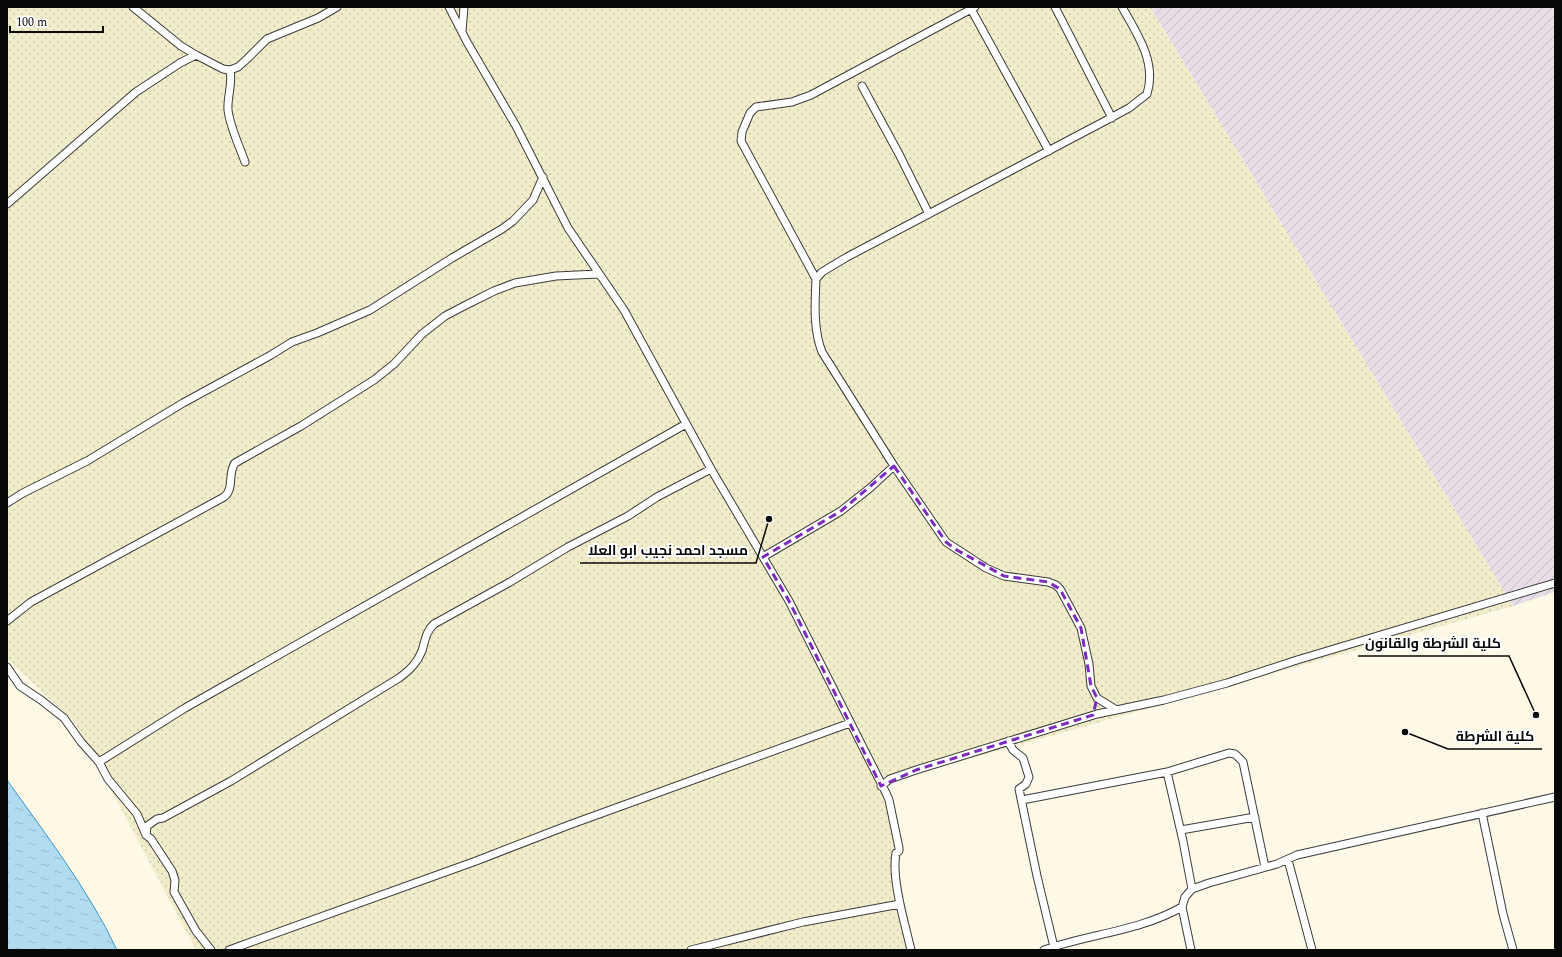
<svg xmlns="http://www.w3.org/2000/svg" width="1562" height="957" font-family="Spectral,Cairo,serif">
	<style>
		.industrial { fill: url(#industrial-furrows) }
		.farmland { fill: url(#farmland-dots) }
		.water { fill: url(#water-ripples); stroke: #3c93c3 }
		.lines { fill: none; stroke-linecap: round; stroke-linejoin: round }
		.minor-casing { stroke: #3c3c3c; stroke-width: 9 }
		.minor { stroke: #fff; stroke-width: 7 }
		.marked { fill: none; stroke: #7b2cbf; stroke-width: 3; stroke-dasharray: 8 5; stroke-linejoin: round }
		.leader { fill: none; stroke: #090909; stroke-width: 1.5 }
		.callout-dot { fill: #090909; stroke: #fff; stroke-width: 1.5 }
		.callout-label { font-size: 14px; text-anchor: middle; font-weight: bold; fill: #090909; stroke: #fff; stroke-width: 4; stroke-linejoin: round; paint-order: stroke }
	</style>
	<defs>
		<pattern id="industrial-furrows" width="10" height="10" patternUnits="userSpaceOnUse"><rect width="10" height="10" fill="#e7dee8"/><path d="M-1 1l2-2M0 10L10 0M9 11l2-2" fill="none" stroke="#c5bdc6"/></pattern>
		<pattern id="farmland-dots" width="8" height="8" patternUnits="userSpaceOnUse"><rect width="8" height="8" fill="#f1ecca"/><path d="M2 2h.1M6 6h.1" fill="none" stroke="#cdc9ac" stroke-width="1.8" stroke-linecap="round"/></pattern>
		<pattern id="water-ripples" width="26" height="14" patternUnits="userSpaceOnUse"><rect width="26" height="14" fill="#b0dcf1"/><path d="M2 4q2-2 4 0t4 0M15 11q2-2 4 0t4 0" fill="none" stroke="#96bbcd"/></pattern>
	</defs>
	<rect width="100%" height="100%" fill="#fef8e7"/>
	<path class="industrial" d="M1150,7H1555V592L1513,606Z"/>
	<path class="farmland" d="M7,7H1150L1513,606L883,783L913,950H196L75,722L7,659Z"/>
	<path class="water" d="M7,780C46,835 88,889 117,950H7Z"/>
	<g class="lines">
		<defs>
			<path id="minor" d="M133,7L181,46L196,55L223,69L230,70L238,67L247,59L267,39L318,18L337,7
				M449,7L467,42L516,126L568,228L624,310L711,469L789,601L886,793L889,800L899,848V851L896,853C891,878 905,924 911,950
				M1055,7L1112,118
				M971,9L1049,151
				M462,31L464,7
				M230,70C233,84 227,96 228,110C230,127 239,145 245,162
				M862,86L899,154L929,214
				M7,204L136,92L180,63L196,55
				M816,279L741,141L742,132L750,113L756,107L792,102L811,95L975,7
				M7,503L23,493L87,461L183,403L271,355L292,342L317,333L370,310L452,258L502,229L513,221L533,200L543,177
				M763,557L841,511L870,488L894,466
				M7,621L31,602L224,497C235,488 227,474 235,463L301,426L374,380L394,364L422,334L445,316L466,305L494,291L515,283L556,276L598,274
				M7,667L20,686L41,700L64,718L81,742L99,762L108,779L137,814L146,835L151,839L172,871L175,880L174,892L196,931L211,950
				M1115,709L1097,698L1091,686L1089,664L1081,628L1060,589L1056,585L1048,582L1004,576L986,568L946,542L894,466L822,352C813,329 815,303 816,279L822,272L847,257L1105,121L1129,108L1147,94C1157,62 1137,34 1122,7
				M1008,741L1013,750L1023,758L1029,777L1026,784L1019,789L1037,876L1054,947
				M99,762L185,708L686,424
				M1167,772L1183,841L1192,889
				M881,786L890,779L916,770L1097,714L1164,700L1227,683L1297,660L1555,583
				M1022,800L1167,772L1229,753L1235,754L1243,762L1265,867
				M1482,813L1503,914L1513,950
				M1181,830L1255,817
				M146,835L147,826L157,819L163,818L231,781L399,678C410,670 417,663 422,651C425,641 426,631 434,624L510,582L568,547L628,516L657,497L711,469
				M1288,860L1312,950
				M229,950L476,861L569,825L850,723
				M691,950L803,922L900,904
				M1044,950C1089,934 1140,931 1182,907
				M1191,950L1182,907L1185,897L1192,889L1209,883L1277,864L1297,855L1555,797"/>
		</defs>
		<use href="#minor" class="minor-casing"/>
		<use href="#minor" class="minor"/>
	</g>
	<path class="marked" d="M894,466L946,542L955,549L1004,576L1048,582L1060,589L1081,628L1091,686L1097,698L1093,715L916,770L881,786L789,601L763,557L841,511Z"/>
	<path class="leader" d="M769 519L756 563H580M1536 715L1509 656H1358M1405 732L1448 749H1542"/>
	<g class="callout-dot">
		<circle cx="769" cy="519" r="4"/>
		<circle cx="1536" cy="715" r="4"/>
		<circle cx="1405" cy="732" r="4"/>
	</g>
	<g class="callout-label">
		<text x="668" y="555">مسجد احمد نجيب ابو العلا</text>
		<text x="1433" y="648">كلية الشرطة والقانون</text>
		<text x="1495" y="741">كلية الشرطة</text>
	</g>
	<rect width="1562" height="957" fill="none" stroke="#090909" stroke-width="16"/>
	<path d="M10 26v6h93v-6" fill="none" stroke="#090909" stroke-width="2"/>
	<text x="16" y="26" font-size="12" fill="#090909" stroke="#ffffff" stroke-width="3" paint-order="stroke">100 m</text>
</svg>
